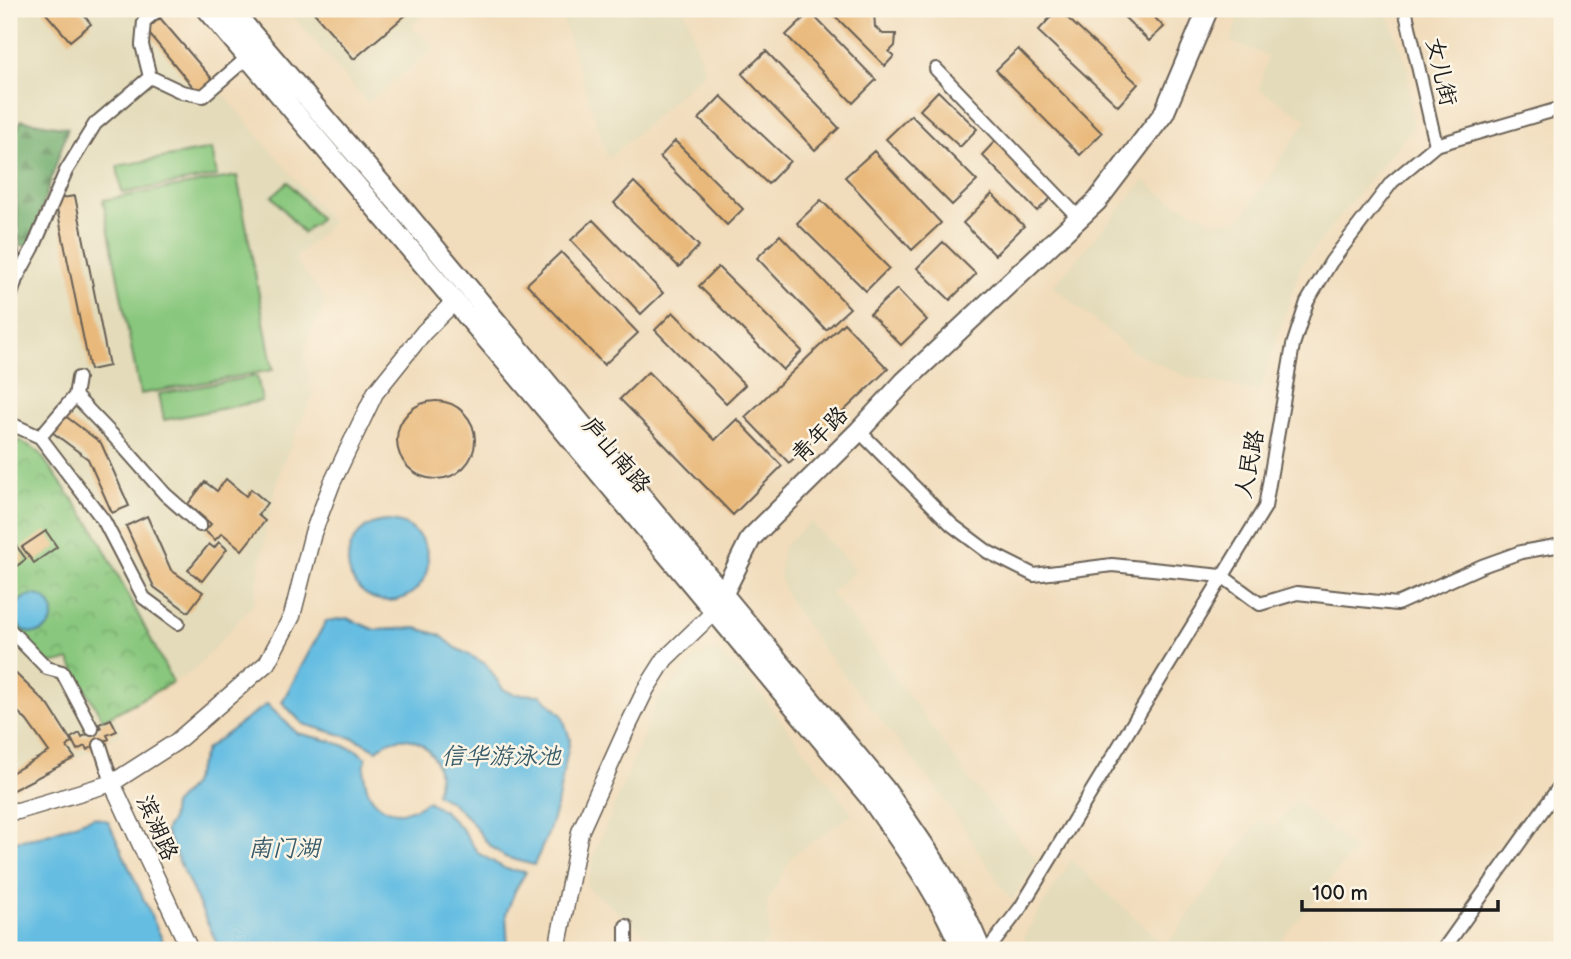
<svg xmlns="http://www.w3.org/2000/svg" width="1571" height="959" font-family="'Balsamiq Sans','LXGW WenKai TC',sans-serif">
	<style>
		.built { fill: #e3dbba }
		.forest { fill: url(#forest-firs); stroke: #456444; stroke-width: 2 }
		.park { fill: url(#park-crowns); stroke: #52724c; stroke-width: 2 }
		.pitch { fill: #88c77d; stroke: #52724c; stroke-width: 2 }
		.water { fill: #65bde2; stroke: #406c7f; stroke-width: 2 }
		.building { fill: #e9b97c }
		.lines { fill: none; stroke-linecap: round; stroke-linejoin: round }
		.minor-casing { stroke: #675f54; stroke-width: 16 }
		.tertiary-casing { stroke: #675f54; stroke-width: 19 }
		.secondary-casing { stroke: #675f54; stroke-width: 23 }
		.minor { stroke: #fff; stroke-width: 12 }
		.tertiary { stroke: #fff; stroke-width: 16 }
		.secondary { stroke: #fff; stroke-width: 19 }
		.labels { text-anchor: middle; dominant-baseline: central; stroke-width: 5; stroke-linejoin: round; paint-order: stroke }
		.street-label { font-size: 23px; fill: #1c1c1c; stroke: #fcf5e5 }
		.water-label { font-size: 24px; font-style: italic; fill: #395c6b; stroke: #fcf5e5 }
	</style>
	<defs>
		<pattern id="forest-firs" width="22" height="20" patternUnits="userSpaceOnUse" patternTransform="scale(1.75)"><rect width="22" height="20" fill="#6eac6c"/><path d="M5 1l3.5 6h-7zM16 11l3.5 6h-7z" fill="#5a8b58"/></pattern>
		<pattern id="park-crowns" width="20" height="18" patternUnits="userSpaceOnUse" patternTransform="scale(1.75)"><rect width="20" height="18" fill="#88c77d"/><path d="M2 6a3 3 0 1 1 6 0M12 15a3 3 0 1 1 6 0" fill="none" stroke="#75aa6b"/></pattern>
	</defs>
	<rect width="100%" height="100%" fill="#fcf5e5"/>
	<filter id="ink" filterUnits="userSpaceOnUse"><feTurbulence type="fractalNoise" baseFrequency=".0143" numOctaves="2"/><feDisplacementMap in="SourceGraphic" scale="14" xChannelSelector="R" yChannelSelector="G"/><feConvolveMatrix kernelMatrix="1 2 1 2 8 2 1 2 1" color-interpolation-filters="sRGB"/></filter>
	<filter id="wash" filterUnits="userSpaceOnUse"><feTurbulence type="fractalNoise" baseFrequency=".00686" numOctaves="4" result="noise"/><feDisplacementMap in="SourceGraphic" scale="28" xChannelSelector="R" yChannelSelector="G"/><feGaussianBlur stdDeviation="1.57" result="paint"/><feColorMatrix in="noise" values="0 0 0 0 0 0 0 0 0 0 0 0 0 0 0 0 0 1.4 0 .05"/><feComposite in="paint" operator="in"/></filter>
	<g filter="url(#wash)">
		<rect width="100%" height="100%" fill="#f1dcbb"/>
		<path class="built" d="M9,9H152L332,223L295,258L327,302L310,332L304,355L313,394L281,468L267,525L254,604L193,671L115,715L123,734L9,793Z
			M287,9H429L412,26L434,49L367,103Z
			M559,9H685L705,72L608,159Z
			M1240,9H1386L1407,66L1414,129L1392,152L1301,265L1260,392L1185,376L1132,351L1053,286L1145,180L1163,196L1215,222L1240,220L1307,119L1259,89L1268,56L1231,42Z
			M810,522L856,570L830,593L864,633L970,780L1038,861L1011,901L943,797L815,639L788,599L779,575L783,547Z
			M713,649L746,675L853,814L792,856L767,903L769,940L760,950H665L587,887L594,855L658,699L695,658Z
			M1296,800L1355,850L1273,950H1028L1024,936L1071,860L1166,946L1259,820L1275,827Z"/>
		<path class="forest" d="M21,120L68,128L29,246L20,245L12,142Z"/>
		<path class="park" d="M19,440L38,451L94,529L173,682L103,720L69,660L49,664L9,624V456Z"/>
		<path class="pitch" d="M212,149L217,176L122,193L117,166Z
			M237,176L273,370L140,394L103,200Z
			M288,182L320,219L303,233L272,196Z
			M257,376L262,401L164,420L159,394Z"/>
		<path class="water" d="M348 561a40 40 0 1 1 80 0a40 40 0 1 1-80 0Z
			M15 614a19 19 0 1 1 38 0a19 19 0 1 1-38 0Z
			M347,618L375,630L416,628L440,635L456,648L486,664L503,689L513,694L541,695L562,715L570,739L557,805L548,834L534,865L505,857L488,844L470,820L450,801L436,794C450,753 407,721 377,750L356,739L303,724L282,702L326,621Z
			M267,704L297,733L331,741L356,750L366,758C356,800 393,829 427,801L443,810L462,829L478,853L506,869L526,872L515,891L506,914L508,950H220L165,831L171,821L173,805L191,786L206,749Z
			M94,817L108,821L167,950H9V842L39,837Z"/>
		<g id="blocks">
			<path class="building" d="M42,9H79L91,24L70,41Z
				M311,9H413L354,59Z
				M828,9L874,11L875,27L883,34H896L895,46L889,52L894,56L885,66Z
				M1058,9L1138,84L1118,106L1038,31Z
				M1116,9H1146L1164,27L1149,41Z
				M810,12L876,80L853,103L786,35Z
				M160,18L213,80L198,93L146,30Z
				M1018,49L1102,133L1080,155L996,70Z
				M766,51L839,128L815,150L742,74Z
				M938,91L977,129L960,147L920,110Z
				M721,96L790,161L768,184L699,119Z
				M911,115L977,181L952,205L886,139Z
				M996,140L1052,197L1037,211L982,155Z
				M675,141L743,209L727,225L660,157Z
				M874,151L941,223L912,250L845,177Z
				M634,182L699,246L679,267L614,203Z
				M992,194L1024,226L995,255L963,223Z
				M75,196L109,366L90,370L55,199Z
				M821,200L889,268L866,291L797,223Z
				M593,220L663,293L641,314L571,240Z
				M780,235L850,308L826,330L757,258Z
				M943,242L976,274L950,300L917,268Z
				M561,252L638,333L604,365L527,284Z
				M718,267L802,351L783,370L699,286Z
				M897,289L927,320L901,345L870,314Z
				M673,312L745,385L726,403L655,330Z
				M844,323L888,369L789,463L745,417Z
				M648,372L715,440L737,419L782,466L733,515L620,399Z
				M397 440a39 39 0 1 1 78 0a39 39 0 1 1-78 0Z
				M64,415L101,443L129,506L112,513L88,459L52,432Z
				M226,479L246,496L251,489L267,503L258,515L265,521L242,550L222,533L215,540L205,531L211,524L188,504L205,482L217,491Z
				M147,516L171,570L203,592L188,612L154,587L126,526Z
				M46,531L57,547L34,563L22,547Z
				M9,536L26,559L9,572Z
				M219,542L227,549L202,581L188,570L209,544L214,548Z
				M9,667L49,706L72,742L67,747L75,758L9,792V774L49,752L27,721L9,703Z
				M111,719L117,731L107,735L109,739L87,750L85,746L77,750L71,738L80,733L82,737L101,728L99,724Z"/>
		</g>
	</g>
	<g filter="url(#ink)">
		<use href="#blocks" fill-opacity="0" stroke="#675f54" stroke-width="2"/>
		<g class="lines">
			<defs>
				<path id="minor" d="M1405,9L1436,145
					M936,69L1079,218
					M150,77L182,92L203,96L248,57
					M150,77L142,45L144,21L159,9
					M9,233L16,279L33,248L66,171L95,124L150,77
					M9,301L16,279L9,277
					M75,396L120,443L165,494L200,525
					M9,423L40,437L104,521L144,598L178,623
					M859,431L952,525L988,552L1034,575L1112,565L1222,576L1260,604L1297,593L1397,604L1482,566L1521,552L1562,545
					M40,437L75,396L78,378
					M9,629L47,668L62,672L92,729
					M100,745L112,783
					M626,950V926
					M988,950L1021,907L1265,507L1293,345L1307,302L1331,262L1392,182L1436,145L1562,108
					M1443,950L1562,783"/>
				<path id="tertiary" d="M112,783L176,742L267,663L292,616L313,533L332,483L375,393L424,332L455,301
					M9,811H18L112,783L190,950
					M557,950L580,832L627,728L646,689L665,659L715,611"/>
				<path id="secondary" d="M207,9L550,414L871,799C904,847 940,895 962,950
					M231,9L402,208L884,788C921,840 957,891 981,950
					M718,604L751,538L859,431L904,382L1097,201L1164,113L1208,9"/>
			</defs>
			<use href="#minor" class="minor-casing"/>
			<use href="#tertiary" class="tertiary-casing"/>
			<use href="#secondary" class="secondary-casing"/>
			<use href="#minor" class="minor"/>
			<use href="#tertiary" class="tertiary"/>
			<use href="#secondary" class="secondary"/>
		</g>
	</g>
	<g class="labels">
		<g class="street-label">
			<text transform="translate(1441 72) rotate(77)">女儿街</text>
			<text transform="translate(820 435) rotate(-45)">青年路</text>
			<text transform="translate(616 455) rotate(50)">庐山南路</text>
			<text transform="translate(1250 464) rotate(-79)">人民路</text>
			<text transform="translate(157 828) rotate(66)">滨湖路</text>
		</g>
		<g class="water-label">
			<text x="501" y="756">信华游泳池</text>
			<text x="284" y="848">南门湖</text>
		</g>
	</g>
	<rect width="1571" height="959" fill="none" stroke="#fcf5e5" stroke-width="35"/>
	<path d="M1302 900v10h196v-10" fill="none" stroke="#1c1c1c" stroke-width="3.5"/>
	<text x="1312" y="900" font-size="21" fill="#1c1c1c" stroke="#fcf5e5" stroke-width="5" paint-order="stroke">100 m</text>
</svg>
